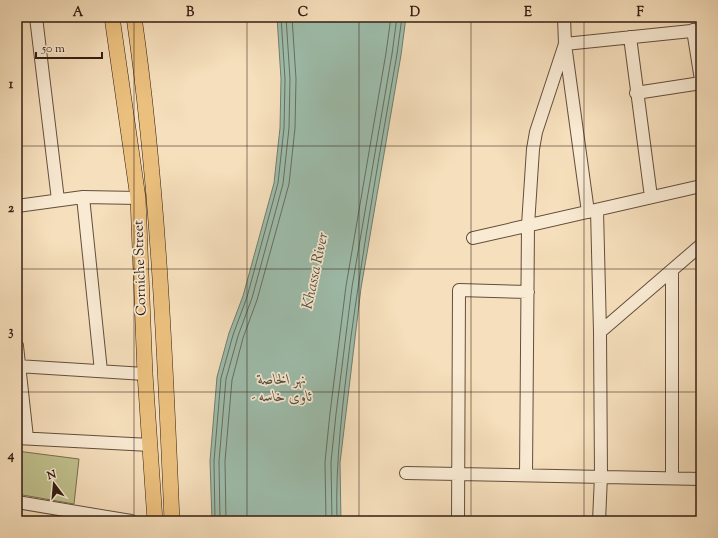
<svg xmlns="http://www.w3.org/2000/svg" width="718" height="538" font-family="'Sorts Mill Goudy',Amiri,serif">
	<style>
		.green { fill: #c0c18e; stroke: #7a7050 }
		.water { fill: #9dbdac; stroke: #737d6e }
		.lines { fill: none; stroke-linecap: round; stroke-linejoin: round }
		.shore { stroke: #686e5f; stroke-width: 1 }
		.minor-casing { stroke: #644e3c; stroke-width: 14 }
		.major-casing { stroke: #331e12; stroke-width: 16 }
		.minor { stroke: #f9ead3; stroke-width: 12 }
		.major { stroke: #ebc07e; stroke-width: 15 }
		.grid { fill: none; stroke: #331e12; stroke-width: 1; stroke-opacity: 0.55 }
		.labels { text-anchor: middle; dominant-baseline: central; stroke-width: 3.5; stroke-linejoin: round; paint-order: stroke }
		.street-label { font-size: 14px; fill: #331e12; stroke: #f9ead3 }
		.water-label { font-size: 15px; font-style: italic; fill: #534e40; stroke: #f9ead3 }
		.neatline { fill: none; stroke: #331e12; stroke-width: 1.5 }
		.grid-label { font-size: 13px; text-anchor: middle; font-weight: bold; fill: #331e12 }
	</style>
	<rect width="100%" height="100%" fill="#f6dfbc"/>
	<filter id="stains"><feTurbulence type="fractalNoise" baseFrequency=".005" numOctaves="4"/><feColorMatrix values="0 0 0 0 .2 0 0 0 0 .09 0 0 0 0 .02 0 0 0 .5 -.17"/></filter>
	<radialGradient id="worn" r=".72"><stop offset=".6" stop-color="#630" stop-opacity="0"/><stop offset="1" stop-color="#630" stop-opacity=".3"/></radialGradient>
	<path class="green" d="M17,451L79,459L74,504L17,494Z"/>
	<path class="water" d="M277,17H406L401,55L361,288L340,463L341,521H212L210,461L217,377L229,333L243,296L274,183L280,128L281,79Z"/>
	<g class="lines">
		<path class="shore" d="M215,521L214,461L221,378L233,335L247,297L278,183L284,128L285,79L281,17
			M220,521L219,461L226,379L238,336L252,298L283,184L289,128L290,79L286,17
			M226,521L225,461L232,380L243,338L257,300L289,184L295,128L296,79L292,17
			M326,521L325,462L330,413L346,286L386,53L391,17
			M332,521L331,462L336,414L352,287L392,54L397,17
			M337,521C335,461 343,403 350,344C363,247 380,151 397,54L402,17"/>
		<defs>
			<path id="minor" d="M36,17L58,200
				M564,17L565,44L588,212
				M693,30L701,80
				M630,37L651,197
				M636,93L701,83
				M83,197L101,371
				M17,206L83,197L138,198
				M597,210L600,332
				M473,238L701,186
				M672,270V478
				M17,346L27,438
				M17,366L145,374
				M17,438L150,445
				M406,473L701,479
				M526,475L528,225L533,149L536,132L565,44L701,30
				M17,502L131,521
				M458,521L459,290L528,292
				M599,521L601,476L600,332L701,245"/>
			<path id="major" d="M112,17L138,198L145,374L155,521
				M134,17C158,184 165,353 172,521"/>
		</defs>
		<use href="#minor" class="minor-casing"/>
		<use href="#major" class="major-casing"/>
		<use href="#minor" class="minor"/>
		<use href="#major" class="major"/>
	</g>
	<path class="grid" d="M134,17V521M247,17V521M359,17V521M471,17V521M584,17V521M17,146H701M17,269H701M17,392H701"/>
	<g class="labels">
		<g class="street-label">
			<text transform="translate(141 268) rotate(-92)">Corniche Street</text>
		</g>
		<g class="water-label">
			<text transform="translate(316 271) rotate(-78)">Khassa River</text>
			<text x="282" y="380">نهر الخاصة<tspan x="282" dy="17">- ئاوی خاسە</tspan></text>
		</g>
	</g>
	<rect width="718" height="538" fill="none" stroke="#f6dfbc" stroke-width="44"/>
	<g transform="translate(54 484) rotate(344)" stroke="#f9ead3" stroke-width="3" paint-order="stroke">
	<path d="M0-3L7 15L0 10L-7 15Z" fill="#331e12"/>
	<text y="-6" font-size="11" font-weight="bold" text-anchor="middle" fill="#331e12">N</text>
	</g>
	<path d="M36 52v6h66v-6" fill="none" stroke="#331e12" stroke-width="2"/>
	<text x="42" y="52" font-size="12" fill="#331e12" stroke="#f9ead3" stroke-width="3" paint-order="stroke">50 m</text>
	<rect x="22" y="22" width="674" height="494" class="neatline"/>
	<g class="grid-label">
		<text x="78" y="16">A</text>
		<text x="190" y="16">B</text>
		<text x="303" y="16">C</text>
		<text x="415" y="16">D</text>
		<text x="528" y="16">E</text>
		<text x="640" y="16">F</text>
		<text x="11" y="88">1</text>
		<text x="11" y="212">2</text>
		<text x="11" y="335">3</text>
		<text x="11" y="459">4</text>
	</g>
	<rect width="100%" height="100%" filter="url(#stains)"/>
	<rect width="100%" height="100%" fill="url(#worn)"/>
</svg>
